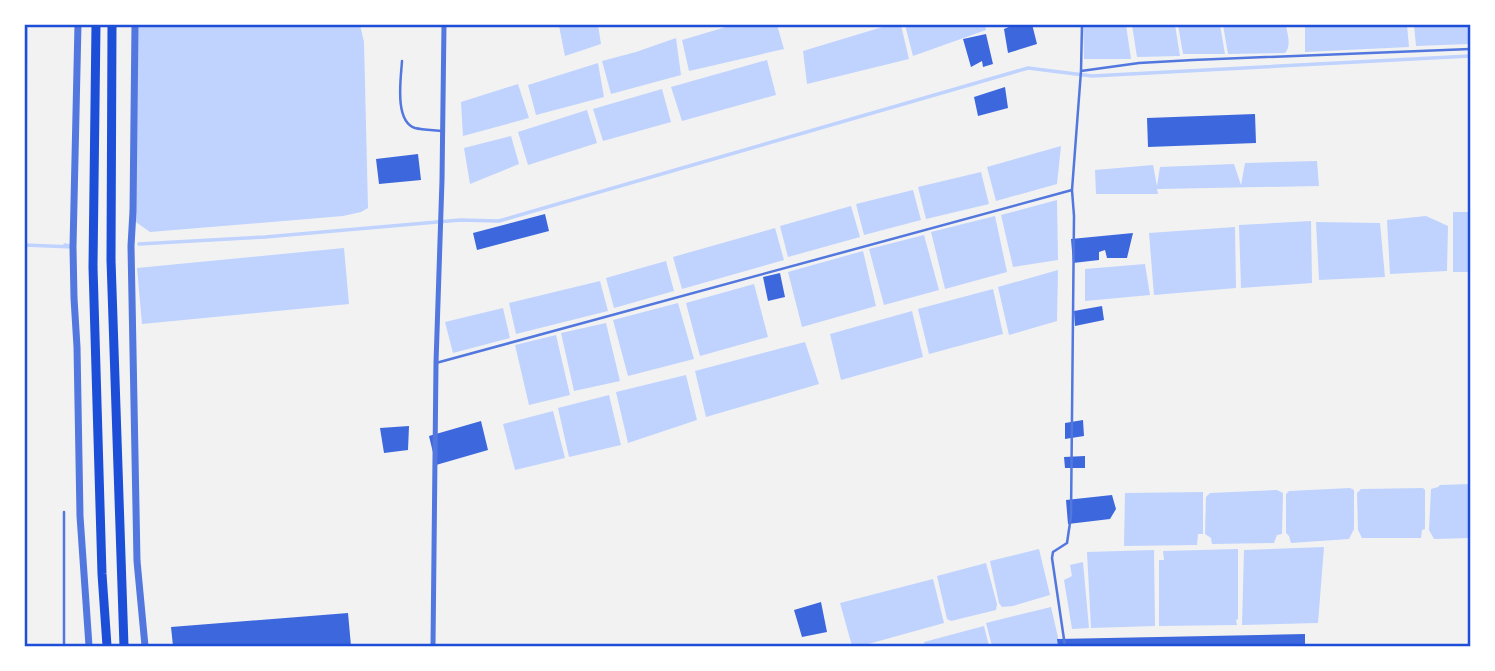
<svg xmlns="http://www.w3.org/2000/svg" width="1495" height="671" font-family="Literata,serif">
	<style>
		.water { fill: #bfd3fe }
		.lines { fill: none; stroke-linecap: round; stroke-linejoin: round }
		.stream { stroke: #bfd3fe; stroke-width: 3.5 }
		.building { fill: #3d67dc }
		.service { stroke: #5277de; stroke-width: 2.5 }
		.minor { stroke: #5277de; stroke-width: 5 }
		.tertiary { stroke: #5277de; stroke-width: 7 }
		.trunk { stroke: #1d4ed8; stroke-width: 9 }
		.neatline { fill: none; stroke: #1d4ed8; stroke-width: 2.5 }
	</style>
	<rect width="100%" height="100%" fill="#f2f2f2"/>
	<path class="water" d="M28,24V25L25,349L24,25Z
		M560,24L598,25L601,44L565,56L559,26Z
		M736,24L777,25L784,49L689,71L682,40Z
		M134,25H360L364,42L368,208L361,212L343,216L150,232L133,220Z
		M889,25H901L909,59L807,84L803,51Z
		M905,25H985L986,30L913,56Z
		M1083,25H1126L1131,59H1084Z
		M1132,25H1175L1180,56L1137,57Z
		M1178,25H1220L1225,54H1183Z
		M1223,25H1286C1287,34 1292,45 1285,53L1228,54Z
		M1305,25H1407L1409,47L1305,52Z
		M1414,25H1470V44L1416,46Z
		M676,38L681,75L611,94L602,61L636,52Z
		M767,60L776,95L682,121L671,87Z
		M598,63L604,97L536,115L528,85Z
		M518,84L529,118L463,136L461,102Z
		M662,89L671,122L603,141L593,109Z
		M587,110L597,143L528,165L518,132Z
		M511,136L519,164L470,184L464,148Z
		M1061,146L1057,184L996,201L987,167Z
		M1317,161L1319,186L1157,189L1158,194H1096L1095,170L1153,165L1157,186L1160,167L1234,164L1241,185L1245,163Z
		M981,172L989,204L926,219L918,187Z
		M913,190L921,220L864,235L856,204Z
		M1057,200L1058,260L1013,267L1001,215Z
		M851,206L860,237L788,257L780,226Z
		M1453,212H1470V272H1453Z
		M995,216L1007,272L945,289L931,232Z
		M1426,216L1448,226L1447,271L1390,274L1387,220Z
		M1311,221L1312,283L1241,288L1239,225Z
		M1316,222L1380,223L1385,277L1319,280Z
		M1235,227L1236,288L1154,295L1149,233Z
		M775,228L784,260L682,289L673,257Z
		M924,235L939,290L884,305L869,249Z
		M344,248L349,304L142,324L137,268Z
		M863,251L876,306L802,327L788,272Z
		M666,261L674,291L614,308L606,278Z
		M1145,264L1150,295L1085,301V269Z
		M1058,270L1057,321L1009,335L998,287Z
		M600,281L608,311L516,334L509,303Z
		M754,284L768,337L700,356L686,303Z
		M993,289L1003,334L929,354L918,309Z
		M678,303L694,359L628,376L613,320Z
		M503,308L510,338L453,353L445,322Z
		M912,311L923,357L841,380L830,334Z
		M606,323L620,381L574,391L561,333Z
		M556,335L570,395L529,405L515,345Z
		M805,342L819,384L706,417L695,371Z
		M686,375L697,420L628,443L616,392Z
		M609,395L621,445L569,457L558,408Z
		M553,411L565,458L515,470L503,424Z
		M1470,484V538L1434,539L1429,530L1431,489L1438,487L1440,485Z
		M1350,488L1354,490V529L1349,539L1291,543L1289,536L1286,533V494L1289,491Z
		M1423,488L1425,490V529L1422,530L1421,538H1362L1358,530L1357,493L1361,489Z
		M1277,490L1283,493L1282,534L1277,535L1274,543L1212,544L1211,538L1205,534L1206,497L1210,493Z
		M1203,492V534H1198L1197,545L1124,546L1125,493Z
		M1324,547L1318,623L1242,625L1244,550Z
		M1039,549L1050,595L1013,606L1002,607L999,603L990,561Z
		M1238,549V619L1236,620L1237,625L1159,626V560H1164L1163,551Z
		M1154,550L1155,626L1091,628L1087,552Z
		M1083,562L1089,628L1072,629L1064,580L1072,576L1070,565Z
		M986,563L997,604L996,610L951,621L947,619L937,576Z
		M933,579L944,623L861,646H852L840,603Z
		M1051,607L1060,646H992L986,623Z
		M984,626L989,646H925L924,642Z"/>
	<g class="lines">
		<path class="stream" d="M139,244L265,237L460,220L499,221L1028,68L1092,76L1470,56
			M24,245L73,247L65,245"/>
	</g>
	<path class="building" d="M1016,24H1032L1037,44L1008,53L1004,29Z
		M986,34L993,64L983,67L982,61L971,67L963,39Z
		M1005,87L1008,108L978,116L974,97Z
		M1255,114L1256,143L1148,147L1147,118Z
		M418,154L421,180L379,184L376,159Z
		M545,214L549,231L477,250L473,233Z
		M1133,233L1127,258H1107L1105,250L1099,252V260L1073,263L1071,239Z
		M780,273L785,297L768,301L763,277Z
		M1102,306L1104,320L1075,326L1074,311Z
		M1083,420L1084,436L1065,439V423Z
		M481,421L488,450L436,465L429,436Z
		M409,426L408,450L384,453L380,428Z
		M1085,456V468H1065L1064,457Z
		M1112,495L1116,509L1110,519L1068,524L1066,500Z
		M821,602L827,632L802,637L794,610Z
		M348,613L351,646H173L171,627Z
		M1305,634V646H1058L1057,639Z"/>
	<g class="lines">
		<path class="service" d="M402,61C401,78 394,121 415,128C423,130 434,130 443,131
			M1081,71L1139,63L1193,60L1470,49
			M436,363L1072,190
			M64,646V512
			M1065,646L1052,558L1053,552L1067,543L1071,516L1074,216L1072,190L1081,71L1082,24"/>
		<path class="minor" d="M433,646L436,363L442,180L444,24"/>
		<path class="tertiary" d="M78,24L73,247L74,298L77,347L80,516L89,646
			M135,24L133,211L131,246L137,561L145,646"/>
		<path class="trunk" d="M96,24L93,267L102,574L107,646
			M112,24L111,260L124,646"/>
	</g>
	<rect width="1495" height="671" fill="none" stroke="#ffffff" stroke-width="52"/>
	<rect x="26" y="26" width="1443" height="619" class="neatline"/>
</svg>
